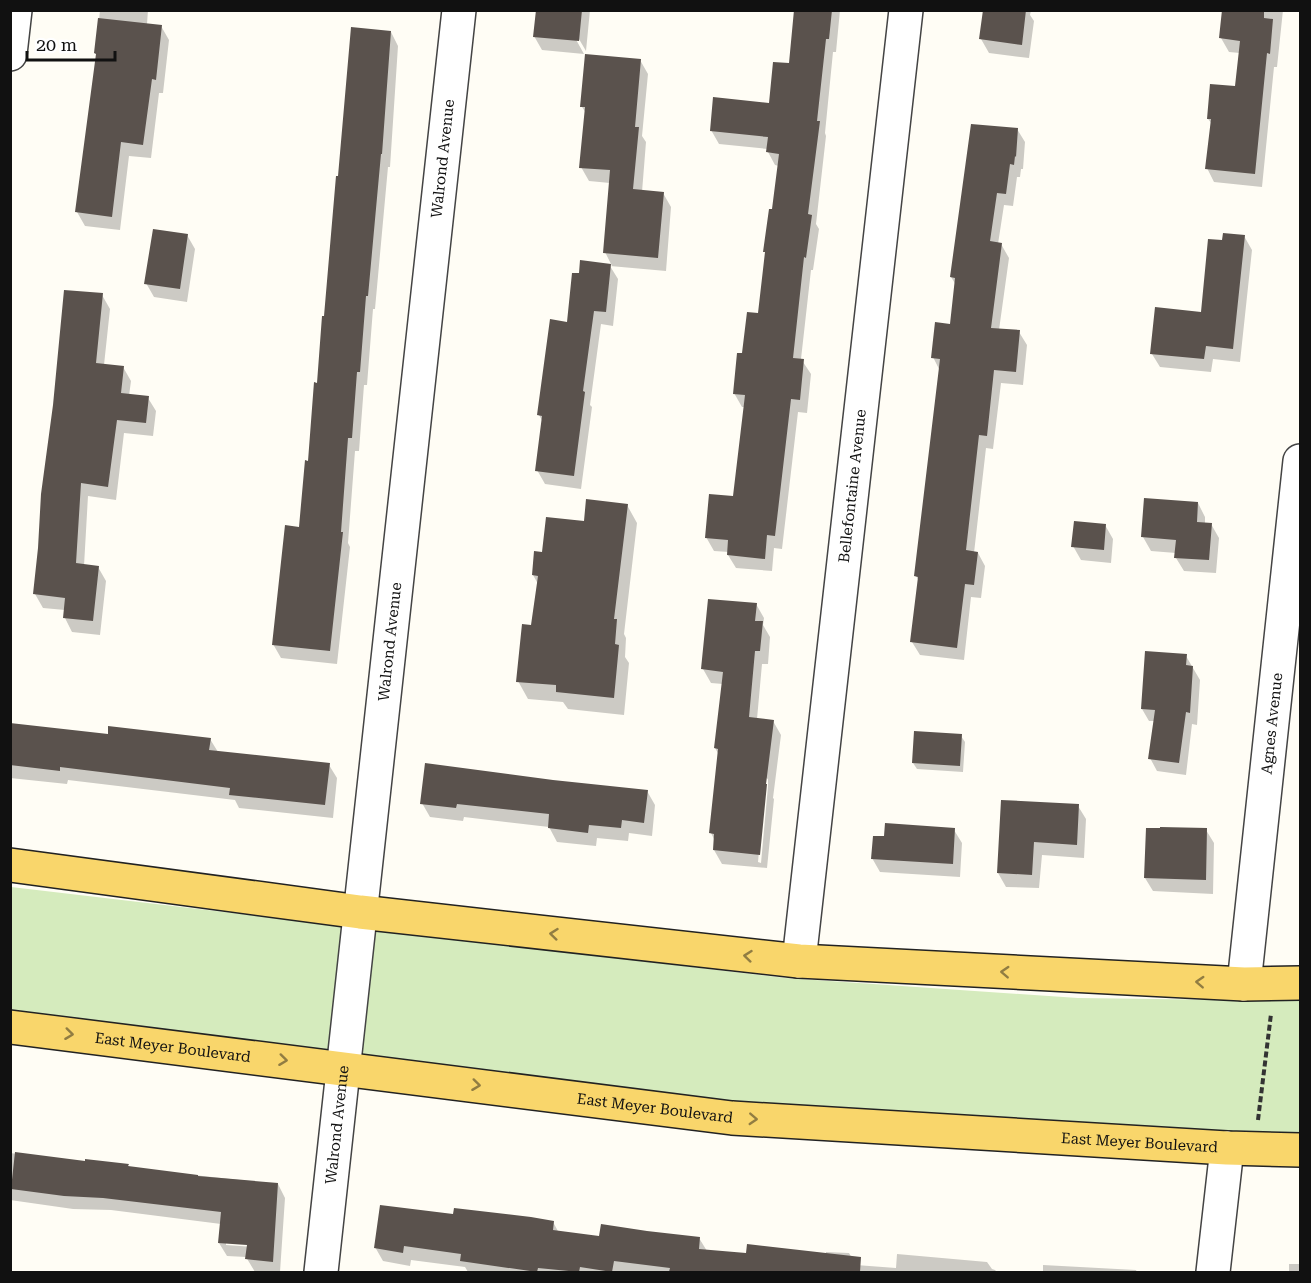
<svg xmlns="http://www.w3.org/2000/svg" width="1311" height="1283" font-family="'Roboto Serif',serif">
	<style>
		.green { fill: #d5ebbd }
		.shadow { fill: #0003; fill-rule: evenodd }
		.building { fill: #5a524d }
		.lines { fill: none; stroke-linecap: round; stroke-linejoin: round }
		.minor-casing { stroke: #444; stroke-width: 36 }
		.major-casing { stroke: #222; stroke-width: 36 }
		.path { stroke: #333; stroke-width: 4; stroke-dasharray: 6 3; stroke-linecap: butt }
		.minor { stroke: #fff; stroke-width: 33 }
		.major { stroke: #f9d66b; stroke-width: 33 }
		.oneway { stroke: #917d42 }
		.labels { text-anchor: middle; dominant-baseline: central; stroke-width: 6; stroke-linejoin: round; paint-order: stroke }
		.street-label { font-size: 15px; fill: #111; stroke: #fff }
	</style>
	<rect width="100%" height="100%" fill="#fffdf5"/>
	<path class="green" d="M11,887L786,978L1078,998L1300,1001V1134L1197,1132L735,1102L11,1015Z"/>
	<path class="shadow" d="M100,10H148L147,24L161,26L169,40L163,93H159L151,158L129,156L120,230L85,226L77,212L98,56L96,53Z
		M537,10H590L586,51L576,34L574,36L584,54L542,50L534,36Z
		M795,10H840L836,52H833L825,133L826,136L816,224L819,229L813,270H811L801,359L811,374L807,413L798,412L782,549L774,548L772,571L736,568L728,555L729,552L714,551L706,537L735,498L745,407H742L734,393L744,355L759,315L779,166L775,165L768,152V149L719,144L711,130L770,105L790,65Z
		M985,10H1031L1030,15L1034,21L1029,58L989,53L981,39Z
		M1224,10H1283L1277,67H1274L1262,187L1214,182L1207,168L1212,124L1208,119L1237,88L1240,53L1229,52L1221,38Z
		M391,32L398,46L390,167H388L375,309H373L367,385H364L359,451H355L348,543L350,547L337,664L281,658L273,644L301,528L318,384L340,178Z
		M640,60L648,74L642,136L646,142L642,192L663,193L671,207L666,271L610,266L618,279L613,326L601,324L590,405L592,407L581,489L545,484L537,470L543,422L539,415L568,323L580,275L581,262L612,266L605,252L610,183L589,181L581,167L586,113L582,107Z
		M1017,129L1025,142L1023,169H1021L1020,177H1017L1013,206L1004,205L998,244H1001L1009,258L999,330L1019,332L1027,345L1023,385L1001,383L993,449L986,448L974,553H978L985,566L981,598L971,597L964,660L920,655L912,642L919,581L916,576L940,371L933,357L951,325L956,285L951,277Z
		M187,235L195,249L187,302L154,297L146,283Z
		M1244,236L1252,250L1240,362L1213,359L1211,372L1160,367L1152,354L1202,314L1223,242Z
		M102,295L110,309L104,365L123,367L131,381L129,396L148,398L156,411L153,436L124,433L116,500L88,496L84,566L98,567L106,581L100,635L72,632L65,618V610L43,608L35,594Z
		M1198,503L1205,517V524H1211L1219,538L1216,573L1184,571L1176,558V553L1151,551L1143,537Z
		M627,505L637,523L624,634L626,638L625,657L629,663L624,715L568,709L563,702L528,699L518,681L533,627L538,584L533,575L544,554L585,523Z
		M1105,525L1113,539L1111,563L1081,560L1073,546Z
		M756,604L764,618L763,625L770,637L768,664H762L757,719L773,721L781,735L773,798L774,799L767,868L722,864L714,850L715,841L711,833L719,755L715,748L723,684L711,683L703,669ZM766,778L768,779V786L761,863L758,862Z
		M1186,656L1200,680L1197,725L1192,724L1186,775L1157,771L1150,758L1155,721H1149L1142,709Z
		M10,724L109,736L210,739L218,752L329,765L337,778L333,818L239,808L235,800L68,780L67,784L10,778Z
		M961,736L965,742L963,772L917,769L913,763Z
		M553,781L647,791L655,805L652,836L629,833L628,841L597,838L596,846L557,842L549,827L464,817L463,821L430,817L422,803Z
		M1003,801L1078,806L1086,819L1084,858L1042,855L1039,888L1006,887L998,873Z
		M954,830L962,843L960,877L880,872L872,858L885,838Z
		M1206,830L1214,843L1213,894L1153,891L1145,878Z
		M10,1153L86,1162L128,1165L129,1168L278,1184L285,1198L280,1272H255L246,1257L227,1256L219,1243L221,1224L111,1210L73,1209L10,1200ZM226,1242L254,1244V1247L226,1245Z
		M455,1216L553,1222L559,1233L601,1238H699L707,1251L748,1255L826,1254V1252L849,1253L856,1265L896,1268L897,1254L987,1262L992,1269L995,1270L997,1272H468L465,1267L411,1260L410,1266L383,1261L375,1247Z
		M1289,1264H1300V1272H1289Z
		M1043,1265L1136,1270L1137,1272H1043Z"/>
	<path class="building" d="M536,10H582L579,41L533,37Z
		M794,10H832L829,39H826L817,121H820L808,214L812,215L806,258L804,257L793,358L804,359L800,400L791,399L775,536L767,535L765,559L727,555L728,540L705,538L709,494L733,496L745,395L733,394L737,353H742L747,312L758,313L765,252H763L769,209H772L779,154L766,152L768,137L710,131L713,97L769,103L773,62L789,63Z
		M983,10H1026L1022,45L979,39Z
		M1222,10H1264V18L1273,19L1270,54L1267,53L1255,174L1205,169L1211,119H1207L1210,84L1235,86L1240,41L1219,38Z
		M98,18L162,25L156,80L152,79L143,145L121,142L112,217L75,212L96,54L94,53Z
		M351,27L391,31L382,154H381L368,296H366L360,372H357L352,438H348L341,532H343L330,651L272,645L285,525L299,527L305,460L308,461L314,382L317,383L322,316H324L336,176H338Z
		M585,54L641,59L635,127H639L633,189L664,192L658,258L603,253L610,170L579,168L585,107H580Z
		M971,124L1018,128L1016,157L1015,156L1014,165L1010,164L1006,194L997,193L990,241L1002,243L991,328L1020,330L1016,372L994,370L987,436L979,435L966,550L978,552L974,585L965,584L957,648L910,642L918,577L914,576L940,359L931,358L935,322L950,324L955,278L950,277Z
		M153,229L188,234L180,289L144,284Z
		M1223,233L1245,235L1233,349L1206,346L1204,359L1150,354L1155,307L1201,312L1208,239L1222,240Z
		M580,260L611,264L606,312L594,311L583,391L585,392L574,476L535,471L542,416L537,415L550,319L567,322L572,273H579Z
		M64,290L103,293L96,363L124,366L121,393L149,396L146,423L117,420L108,487L81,483L76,563L99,566L93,621L63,618L65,598L33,594L38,548L41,494L53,405Z
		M1144,498L1198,502L1197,522L1212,523L1209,560L1174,558L1176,540L1141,537Z
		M586,499L628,504L614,619H617L615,644L619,645L614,698L556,692V685L516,682L522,624L531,625L538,576L532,575L534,551L542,552L546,517L584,521Z
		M1074,521L1106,524L1104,550L1071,547Z
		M708,599L757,603L755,621H763L760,651H755L749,717L774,720L766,784H767L760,855L713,850L714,834L709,833L718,749L714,748L723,672L701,669Z
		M1145,651L1187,654L1186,665L1193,666L1190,713L1186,712L1179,763L1148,759L1155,710L1141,709Z
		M10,723L108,734V726L211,738L209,750L330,763L325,805L229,795L230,788L60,767V771L10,765Z
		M914,731L962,734L960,766L912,763Z
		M425,763L553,780L648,790L644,823L622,820L621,828L589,825L588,833L548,828L549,814L457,804L456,808L420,804Z
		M1001,800L1079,804L1077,845L1034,842L1032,875L997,873Z
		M885,823L955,828L953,864L871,859L873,836H884Z
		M1160,827L1207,828L1206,880L1144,878L1146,828H1160Z
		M15,1152L85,1161V1159L129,1164L128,1166L198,1175V1176L278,1183L273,1262L245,1259L247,1245L218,1243L221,1212L103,1198L64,1196L11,1189Z
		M380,1205L453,1214L454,1208L531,1217L554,1221L553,1230L599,1236L601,1224L647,1231L700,1237L699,1249L746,1253L747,1244L861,1257L860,1272H669L670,1268L614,1261L612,1272L580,1267L579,1272L538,1268L537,1272L460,1261L461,1254L404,1246L403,1253L374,1248Z"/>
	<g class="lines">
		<defs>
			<g id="minor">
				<path d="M10,54L15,10"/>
				<path id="s1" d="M799,961L906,10"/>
				<path id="s2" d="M1244,984L1300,461"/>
				<path id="s3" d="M321,1272L459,10"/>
				<path d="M1213,1272L1227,1148"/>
			</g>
			<g id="major">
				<path d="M10,865L360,912L799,961L1244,984L1300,983"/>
				<path id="s4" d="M10,1027L732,1118L1227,1148L1300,1150"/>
			</g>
		</defs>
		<use href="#minor" class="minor-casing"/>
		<use href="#major" class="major-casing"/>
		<path class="path" d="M1258,1120L1271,1014"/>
		<use href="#minor" class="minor"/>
		<use href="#major" class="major"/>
	</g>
	<defs><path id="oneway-chevron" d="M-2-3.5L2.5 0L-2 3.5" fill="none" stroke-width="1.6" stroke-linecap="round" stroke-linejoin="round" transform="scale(1.5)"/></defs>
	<g class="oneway">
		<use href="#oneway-chevron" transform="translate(554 934) rotate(-174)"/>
		<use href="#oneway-chevron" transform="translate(748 956) rotate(-174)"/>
		<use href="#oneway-chevron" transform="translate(1005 972) rotate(-177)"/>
		<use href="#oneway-chevron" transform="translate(1200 982) rotate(-177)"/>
		<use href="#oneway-chevron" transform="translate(69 1034) rotate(7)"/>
		<use href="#oneway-chevron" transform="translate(283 1060) rotate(7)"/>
		<use href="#oneway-chevron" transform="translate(476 1085) rotate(7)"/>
		<use href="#oneway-chevron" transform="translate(753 1119) rotate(3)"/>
	</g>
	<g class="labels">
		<g class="street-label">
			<text stroke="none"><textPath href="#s3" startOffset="1120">Walrond Avenue</textPath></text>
			<text stroke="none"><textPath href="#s1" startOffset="478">Bellefontaine Avenue</textPath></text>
			<text stroke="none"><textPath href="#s3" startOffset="634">Walrond Avenue</textPath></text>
			<text stroke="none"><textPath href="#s2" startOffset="262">Agnes Avenue</textPath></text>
			<text stroke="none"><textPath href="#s4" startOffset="164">East Meyer Boulevard</textPath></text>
			<text stroke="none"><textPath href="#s4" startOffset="650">East Meyer Boulevard</textPath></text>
			<text stroke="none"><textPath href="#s3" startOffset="148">Walrond Avenue</textPath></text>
			<text stroke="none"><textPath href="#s4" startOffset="1136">East Meyer Boulevard</textPath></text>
		</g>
	</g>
	<rect width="1311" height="1283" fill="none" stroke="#111111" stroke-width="24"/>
	<path d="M27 51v9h88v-9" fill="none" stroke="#111111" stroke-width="3"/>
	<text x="36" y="51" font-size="18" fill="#111111" stroke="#ffffff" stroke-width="4.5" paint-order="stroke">20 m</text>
</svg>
